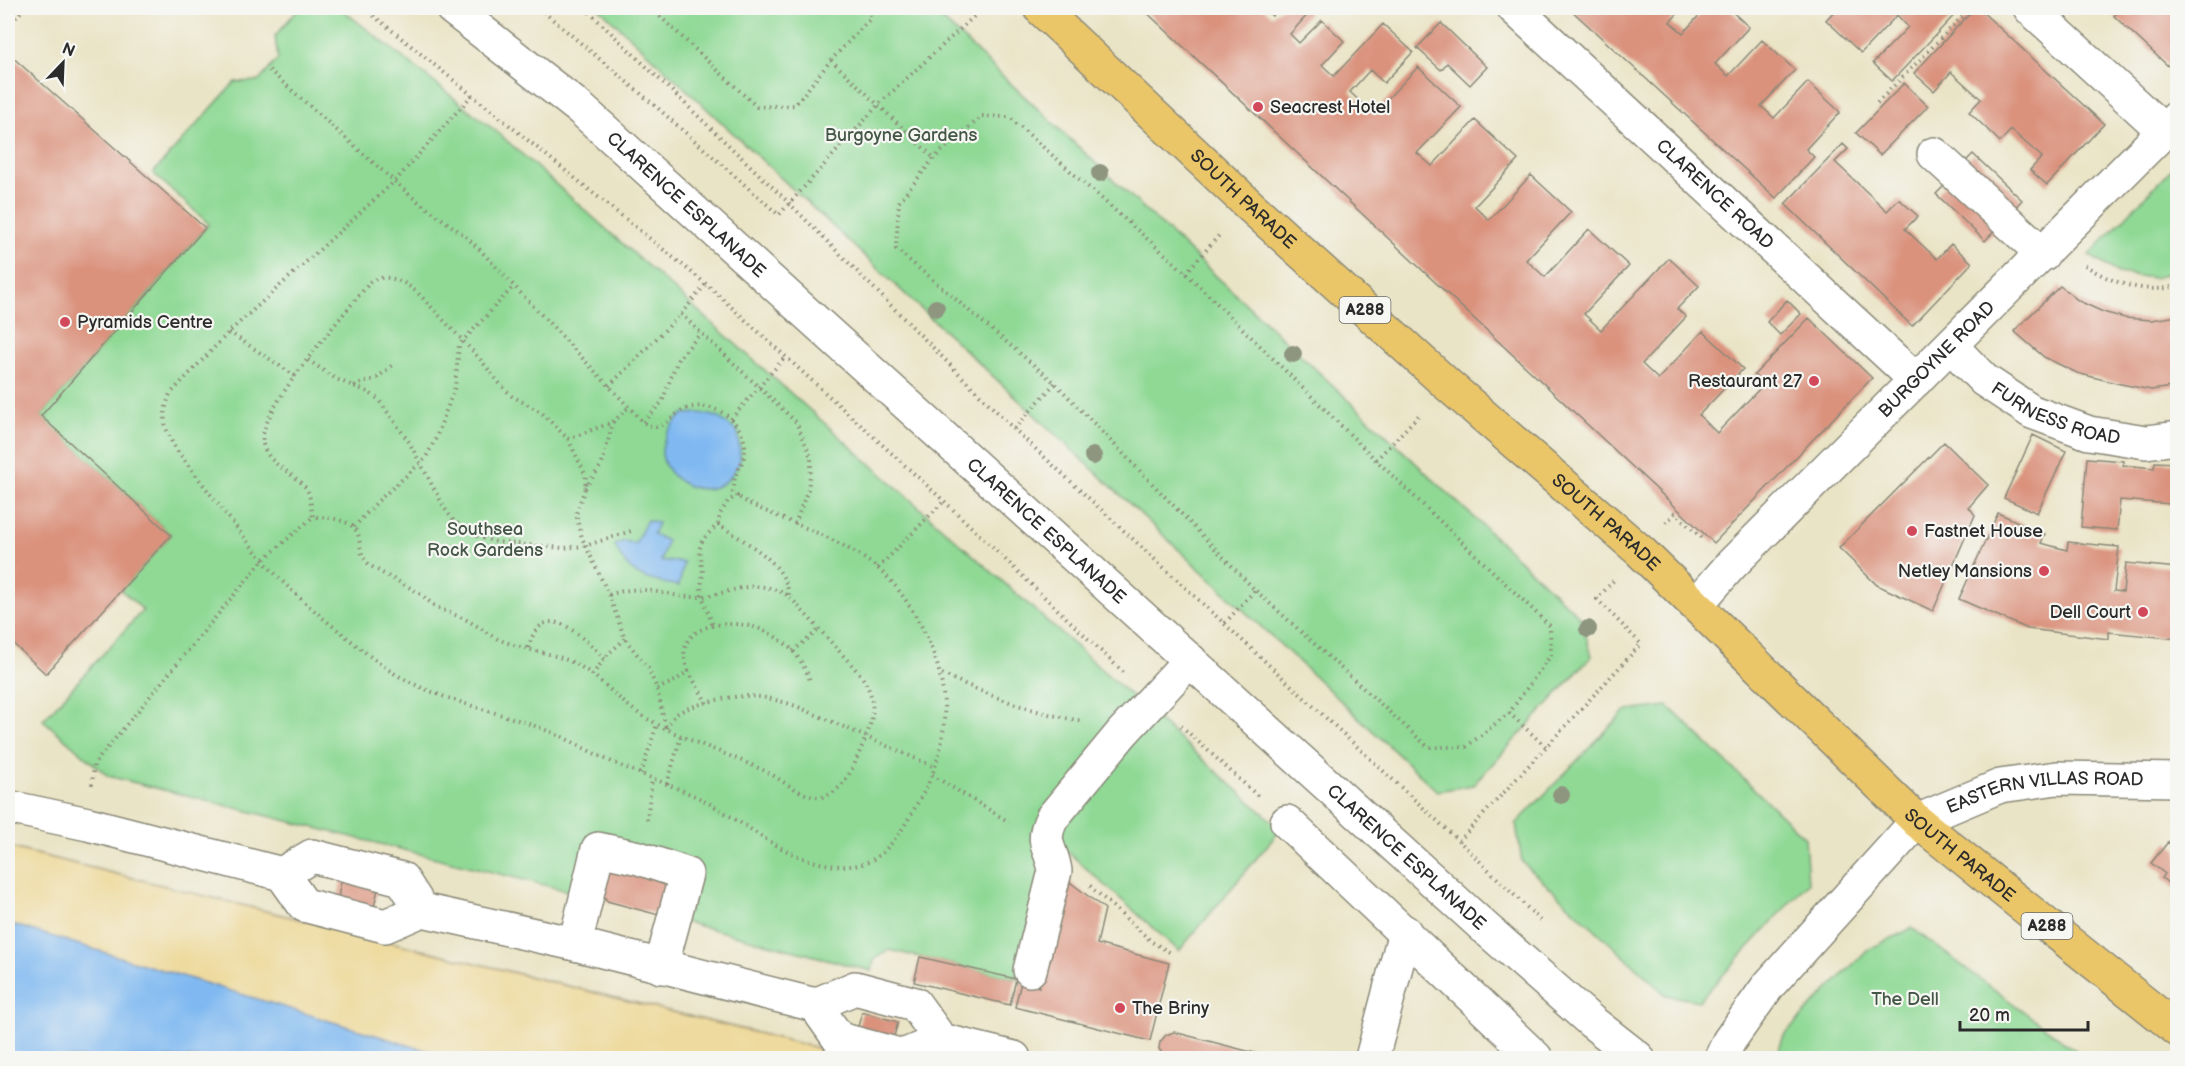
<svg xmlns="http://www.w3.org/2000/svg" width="2185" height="1066" font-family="'Balsamiq Sans',sans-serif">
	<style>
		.green { fill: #8fd995; stroke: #5d8260; stroke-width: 1.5 }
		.sand { fill: #eeda9e; stroke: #8c8264; stroke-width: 1.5 }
		.water { fill: #80b9f1; stroke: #56728e; stroke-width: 1.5 }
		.building { fill: #da927d }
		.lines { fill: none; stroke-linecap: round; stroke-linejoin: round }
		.minor-casing { stroke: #8a8878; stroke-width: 36 }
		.major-casing { stroke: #8a8878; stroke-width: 36 }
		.path { stroke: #8a8878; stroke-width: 4; stroke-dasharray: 1.5 4.5; stroke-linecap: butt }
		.minor { stroke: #fff; stroke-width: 33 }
		.major { stroke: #ebc669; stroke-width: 33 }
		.tree { fill: #8f9680 }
		.poi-dot { fill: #d1495b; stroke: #f6f6f2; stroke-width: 2 }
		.labels { text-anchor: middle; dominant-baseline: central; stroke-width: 4.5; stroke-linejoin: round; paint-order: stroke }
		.shield { fill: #f6f6f2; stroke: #686867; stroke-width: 1.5 }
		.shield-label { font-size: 16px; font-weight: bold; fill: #2b2b2b }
		.poi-label { font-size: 18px; fill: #2b2b2b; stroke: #f6f6f2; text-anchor: start }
		.park-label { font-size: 18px; fill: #445646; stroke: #f6f6f2 }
		.street-label { font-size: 18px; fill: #2b2b2b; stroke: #f6f6f2 }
	</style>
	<rect width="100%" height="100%" fill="#f6f6f2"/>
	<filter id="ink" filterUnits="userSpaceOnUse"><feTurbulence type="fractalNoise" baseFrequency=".0167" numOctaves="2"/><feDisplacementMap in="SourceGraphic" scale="12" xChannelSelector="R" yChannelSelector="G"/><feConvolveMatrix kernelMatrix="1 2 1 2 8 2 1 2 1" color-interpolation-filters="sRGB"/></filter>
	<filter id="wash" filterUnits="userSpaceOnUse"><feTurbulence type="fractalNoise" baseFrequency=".008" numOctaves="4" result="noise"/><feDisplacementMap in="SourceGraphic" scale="24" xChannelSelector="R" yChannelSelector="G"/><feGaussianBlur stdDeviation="1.35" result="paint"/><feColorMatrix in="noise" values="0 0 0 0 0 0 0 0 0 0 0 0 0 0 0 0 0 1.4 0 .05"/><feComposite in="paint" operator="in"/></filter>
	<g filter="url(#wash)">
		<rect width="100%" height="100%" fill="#eae4c6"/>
		<path class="green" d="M299,8H340L497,132L1281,829L1179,951L1061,846L1045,858L1016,979L889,950L874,960L872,971L681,921L697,866L576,893L108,776L43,720L143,610L121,590L171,535L41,416L209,224L153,173L235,82L259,81L278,59L275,36Z
			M599,8H930L1580,617L1592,656L1473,785L1437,791Z
			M2177,163V272L2153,278L2118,273L2089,255Z
			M1668,706L1805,838L1808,883L1699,1001L1666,995L1522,862L1516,824L1625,711Z
			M1912,928L2086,1058H1776L1784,1035L1867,950Z"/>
		<path class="sand" d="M8,847L858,1058H104L8,1025Z"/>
		<path class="water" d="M700,413L718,417L738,432C738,441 741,452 740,460C740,464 735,469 733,473C709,509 651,477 664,441C667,430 675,422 683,414Z
			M647,520L658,523L653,534L667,541L661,561L684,562L679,586C647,580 629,578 615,545L625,541L635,544Z
			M8,923L451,1058H8Z"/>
		<g id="blocks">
			<path class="building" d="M1142,8H1263L1272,16L1280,8H1304L1309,13L1290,34L1299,43L1322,20L1344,41L1322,65L1334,76L1383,24L1413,52L1384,83L1370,70L1350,92L1373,114L1418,67L1461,107L1417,153L1432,166L1475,120L1518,160L1475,206L1489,220L1531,175L1571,212L1526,260L1545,277L1589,229L1629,266L1584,314L1601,330L1669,258L1699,286L1677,309L1686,317L1642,364L1658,379L1703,331L1743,369L1699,415L1717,433L1764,384L1754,375L1809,318L1872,378L1714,543Z
				M1569,8H1683L1670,22L1683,33L1706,8H1728L1749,27L1715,64L1728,76L1762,40L1795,70L1761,106L1774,118L1808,82L1840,112L1806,149L1814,157L1776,198Z
				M1837,8H1961L1892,81L1873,63L1908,27L1897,15L1861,53L1826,20Z
				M1975,8H1978L2104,124L2047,185L2030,170L2042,157L2011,130L2000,142L1987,129L1969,112L1981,99L1951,72L1934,91L1914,73Z
				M2121,8H2178V56L2168,66L2114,16Z
				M1441,23L1487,67L1470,85L1447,63L1441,70L1417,48Z
				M10,55L205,228L41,416L171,535L46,674L8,639V58Z
				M1904,83L1928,106L1880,155L1856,133Z
				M1843,144L1848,149L1835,162L1887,211L1899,199L1918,216L1905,229L1937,259L1951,244L1972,263L1912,326L1785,204Z
				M1973,154L2022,200L2009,214L1960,167Z
				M1950,180L1999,226L1985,241L1936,194Z
				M2060,286L2079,301L2103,312L2125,318L2151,320L2178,316V386L2151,390L2116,383L2077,373L2044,357L2014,331Z
				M1787,300L1801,314L1780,335L1767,322Z
				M2033,435L2066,451L2037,513L2004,498Z
				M1944,442L1988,485L1969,507L1975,515L1933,611L1877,585L1839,548Z
				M2087,458L2123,461V465L2154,468L2155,462L2175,463L2171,504L2120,500L2117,530L2081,527Z
				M1998,513L2045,534L2041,543L2067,550L2068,542L2119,547L2114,591L2123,592L2126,563L2178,568V639L2109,632V639L2028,629L1959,599Z
				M2168,842L2178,850V891L2162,878L2165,874L2151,863Z
				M616,861L665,875L673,889L668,907L655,914L607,901L598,887L601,870Z
				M1066,879L1105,909L1097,944L1169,963L1150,1041L1015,1007L1021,982L1039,987Z
				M341,881L378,889L374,907L338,898Z
				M920,957L1016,979L1010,1005L914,982Z
				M862,1012L898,1022L893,1040L857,1030Z
				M1174,1032L1274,1058H1166L1159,1049L1160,1042L1166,1035Z"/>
		</g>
	</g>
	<g filter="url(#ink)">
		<use href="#blocks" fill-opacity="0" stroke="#8a8878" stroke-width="1.5"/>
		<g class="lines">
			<defs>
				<g id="minor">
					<path id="s1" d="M452,8L581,109L1484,927L1592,1022L1638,1058"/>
					<path id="s2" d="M1514,8L1916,380"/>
					<path d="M2030,8L2164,131"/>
					<path d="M1934,154L2043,254"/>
					<path id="s3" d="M1951,346L1984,380L2032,412L2089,433L2146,442L2178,438"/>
					<path id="s4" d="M1696,605L1731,565L2178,117"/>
					<path d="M8,807L88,824L282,874L312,856L402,879L422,910L575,944L815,1005L855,988L915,1004L941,1040L1014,1058"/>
					<path d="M1287,822L1536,1058"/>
					<path d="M282,874L304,905L385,926L422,910"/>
					<path d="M575,944L598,849L639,858L686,874L661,967"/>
					<path d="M1030,970L1055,871C1052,847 1039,845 1052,818L1122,733L1190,660"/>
					<path d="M815,1005L839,1039L903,1056L941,1040"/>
					<path d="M1372,1058L1405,932"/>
					<path id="s5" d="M1721,1058L1729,1041L1768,986L1917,821L2000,786L2057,778L2178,780"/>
				</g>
				<g id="major">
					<path id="s6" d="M1040,8L1248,204L1448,385L1640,551L1917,821L2178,1030"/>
				</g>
			</defs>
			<use href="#minor" class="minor-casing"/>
			<use href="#major" class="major-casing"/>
			<path class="path" d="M364,8L706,284L944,501L1125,674
				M539,8L653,104L779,215L879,104L983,8
				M585,8L789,203L1014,429L1459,841L1543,923
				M651,8L757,107L795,105L831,60L870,19L871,8
				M8,27L24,8
				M831,60L934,158
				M269,70L412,197L464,235L479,249L643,422C648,425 651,427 656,427C667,425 674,414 683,410C710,398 743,419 745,447C746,460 738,467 735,478C734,482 734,487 733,492L737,496L728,501L720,514L718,524L703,539L699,550L703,572L701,587L702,596L713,626
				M472,95L395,181L229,332L170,394C161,417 164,427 175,448C203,484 231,522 261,558C285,587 315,612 344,635C360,648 375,661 392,672C440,702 497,710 548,731C569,739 588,751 608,760C637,773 666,783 695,796C746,820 790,869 851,866C886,864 904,826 920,799C954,741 951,679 919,622C904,595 888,573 862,557C838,541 811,530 784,519C766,511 753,507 737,496
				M1877,103L1971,8
				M982,116L1009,117L1186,273L1376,460L1550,626L1551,655L1509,713L1466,747H1428L1255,590L1055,383L896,249L899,202L934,158Z
				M2085,265C2109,282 2148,296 2178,285
				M1186,273L1221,233
				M681,314L796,422L811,457V469L808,489L795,524
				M229,332L295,376
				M308,360L336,379L368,392L378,399L409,442L445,509L454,521L479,537L496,542L563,548L585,546L634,530
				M354,386L377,378L395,363
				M609,386L681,314L706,284
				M731,419L786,356
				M643,422L662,402L678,359L701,333
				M1014,429L1055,383
				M568,439L613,422L629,407
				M1376,460L1421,413
				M585,488L602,464L613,422
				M1666,523L1675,513L1703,539
				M718,524C744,542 786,561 789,596
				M354,527L378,501L425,459L436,438L455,387L459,345L514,286
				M878,568L944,501
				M609,595C641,583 659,595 690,597C727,599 749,573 789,596L860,674C882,705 871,726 857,758C851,773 837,799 817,797C799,795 781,779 765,771C724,752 680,739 641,715C619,701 603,680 581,667C558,653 532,652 508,643C495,639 484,630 472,623C461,616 447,613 435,606C429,602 424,596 417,592C403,583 388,577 374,568C361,560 361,551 359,538C356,519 328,517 313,517C311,509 311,497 307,490C298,474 269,467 263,444C255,413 348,310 370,282C386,272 404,281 418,293L480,359L500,384L512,396L541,412L568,439L586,476L585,488L576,514L582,538L609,595L625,639L648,668L657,689L666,728
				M1225,623L1255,590
				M528,648C544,595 581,636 605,659
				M793,651L820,629
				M688,671L707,703
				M942,674C988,695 1032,713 1082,721
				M592,675L608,654L625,639
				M657,689L675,681L688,671C686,664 683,655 685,648C691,622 733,621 754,627C767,631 783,640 793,651C801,660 807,672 811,683
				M1509,713L1546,747
				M1181,726L1260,798
				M666,728C670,722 673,717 678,713C693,704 733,695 750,696C766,697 781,701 796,706L935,767
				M641,774L657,724
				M932,775L1009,822
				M667,784L681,736
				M92,785L94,764L263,560L313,517
				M647,820L652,779
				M1459,841L1641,644L1597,599L1614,580
				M1090,886L1152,942L1173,954"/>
			<use href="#minor" class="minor"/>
			<use href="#major" class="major"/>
		</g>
		<g class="tree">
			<circle cx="1100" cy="173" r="9"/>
			<circle cx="936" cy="308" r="9"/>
			<circle cx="1293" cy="354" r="9"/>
			<circle cx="1093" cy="456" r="9"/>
			<circle cx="1588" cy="629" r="9"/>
			<circle cx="1561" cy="795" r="9"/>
		</g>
	</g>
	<g class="poi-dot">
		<circle cx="1258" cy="107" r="6"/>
		<circle cx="65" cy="322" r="6"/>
		<circle cx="1814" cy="381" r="6"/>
		<circle cx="1912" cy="531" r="6"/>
		<circle cx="2044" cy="571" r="6"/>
		<circle cx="2143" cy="612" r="6"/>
		<circle cx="1120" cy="1008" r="6"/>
	</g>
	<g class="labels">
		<g class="shield">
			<rect x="1339.5" y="297" width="51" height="26" rx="4.5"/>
			<rect x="2021.5" y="913" width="51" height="26" rx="4.5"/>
		</g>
		<g class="shield-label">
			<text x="1365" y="310">A288</text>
			<text x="2047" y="926">A288</text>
		</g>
		<g class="poi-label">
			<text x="1270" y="107">Seacrest Hotel</text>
			<text x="77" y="322">Pyramids Centre</text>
			<text x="1802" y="381" text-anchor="end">Restaurant 27</text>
			<text x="1924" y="531">Fastnet House</text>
			<text x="2032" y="571" text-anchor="end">Netley Mansions</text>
			<text x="2131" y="612" text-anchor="end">Dell Court</text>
			<text x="1132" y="1008">The Briny</text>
		</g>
		<g class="park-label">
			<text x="901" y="135">Burgoyne Gardens</text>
			<text x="485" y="529">Southsea<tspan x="485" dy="21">Rock Gardens</tspan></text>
			<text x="1905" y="999">The Dell</text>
		</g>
		<g class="street-label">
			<text stroke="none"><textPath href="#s2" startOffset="274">CLARENCE ROAD</textPath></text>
			<text stroke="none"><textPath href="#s6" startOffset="279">SOUTH PARADE</textPath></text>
			<text stroke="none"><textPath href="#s1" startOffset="306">CLARENCE ESPLANADE</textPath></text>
			<text stroke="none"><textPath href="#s4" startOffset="344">BURGOYNE ROAD</textPath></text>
			<text stroke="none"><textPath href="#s3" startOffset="128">FURNESS ROAD</textPath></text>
			<text stroke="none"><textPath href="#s6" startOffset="765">SOUTH PARADE</textPath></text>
			<text stroke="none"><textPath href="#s1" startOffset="792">CLARENCE ESPLANADE</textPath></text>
			<text stroke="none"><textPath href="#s5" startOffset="442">EASTERN VILLAS ROAD</textPath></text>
			<text stroke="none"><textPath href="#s6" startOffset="1251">SOUTH PARADE</textPath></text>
			<text stroke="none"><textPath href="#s1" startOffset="1278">CLARENCE ESPLANADE</textPath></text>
		</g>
	</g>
	<rect width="2185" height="1066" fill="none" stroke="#f6f6f2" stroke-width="30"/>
	<g transform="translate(63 63) rotate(23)" stroke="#f6f6f2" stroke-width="4.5" paint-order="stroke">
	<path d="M0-4.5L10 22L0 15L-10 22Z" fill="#2b2b2b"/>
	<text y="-9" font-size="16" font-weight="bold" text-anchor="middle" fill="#2b2b2b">N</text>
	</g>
	<path d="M1960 1021v9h128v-9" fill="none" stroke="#2b2b2b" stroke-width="3"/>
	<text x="1969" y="1021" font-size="18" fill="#2b2b2b" stroke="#f6f6f2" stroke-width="4.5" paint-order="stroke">20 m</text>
</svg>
